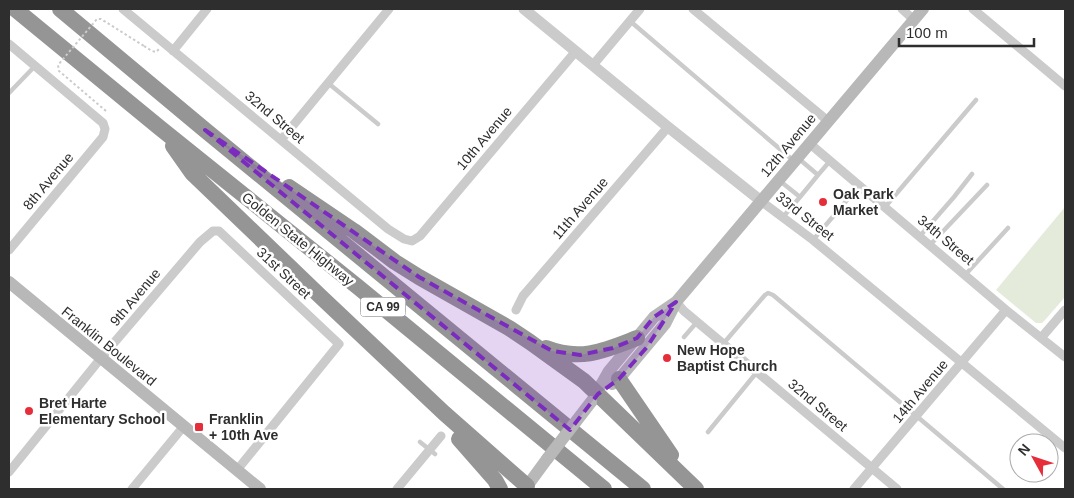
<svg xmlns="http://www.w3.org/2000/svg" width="1074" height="498" font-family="Helvetica,sans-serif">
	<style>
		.green { fill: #e4ebdb }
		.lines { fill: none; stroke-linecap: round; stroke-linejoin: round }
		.path { stroke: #cbcbcb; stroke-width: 2; stroke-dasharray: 2.5 2.5; stroke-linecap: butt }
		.service { stroke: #cbcbcb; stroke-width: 4.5 }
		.minor { stroke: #cbcbcb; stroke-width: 9 }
		.tertiary { stroke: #cbcbcb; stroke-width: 11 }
		.secondary { stroke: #b8b8b8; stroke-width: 12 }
		.motorway { stroke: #959595; stroke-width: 16 }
		.path-bridge { stroke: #cbcbcb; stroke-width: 2; stroke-dasharray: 2.5 2.5; stroke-linecap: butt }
		.secondary-bridge { stroke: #b8b8b8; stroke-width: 12 }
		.marked { fill: #7b2cbf; fill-opacity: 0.2; stroke: #7b2cbf; stroke-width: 4; stroke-dasharray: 10 6; stroke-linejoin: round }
		.poi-dot { fill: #e62e3b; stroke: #fff; stroke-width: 2 }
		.labels { text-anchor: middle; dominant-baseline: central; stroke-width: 5; stroke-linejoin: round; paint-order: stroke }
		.shield { fill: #fff; stroke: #6d6d6d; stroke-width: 1 }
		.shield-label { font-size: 12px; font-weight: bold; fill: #2e2e2e }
		.street-label { font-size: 14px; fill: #2e2e2e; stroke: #fff }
		.poi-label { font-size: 14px; font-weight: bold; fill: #2e2e2e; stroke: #fff; text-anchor: start }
	</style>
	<rect width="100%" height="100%" fill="#fff"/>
	<path class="green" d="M1065,207V297L1045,320L1042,323H1036L996,290Z"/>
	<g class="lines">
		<path class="path" d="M144,46L152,51L156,52L159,49"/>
		<path class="service" d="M630,21L794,161
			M328,83L378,124
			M9,93L35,66
			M818,175L830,161
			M780,181L800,197L818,175L798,158
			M885,207L976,100
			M783,217L800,197
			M920,236L954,197L972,174
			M813,240L859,186
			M930,245L987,185
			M965,275L1008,228
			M684,337L697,322
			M723,344L765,295L768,293L773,295L1003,489
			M708,432L757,372
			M420,442L435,454"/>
		<path class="minor" d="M123,9L388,229L404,239L412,241L420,236L576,51
			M693,9L828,121
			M902,9L914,20
			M973,9L1065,86
			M9,44L103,123L105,129L103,137L9,250
			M173,51L207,9
			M593,65L640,9
			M281,140L389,9
			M809,143L1006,310L1065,357
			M761,201L813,240L1065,448
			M676,302L684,311L897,489
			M516,310L523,296L668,127
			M1041,338L1065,310
			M9,472L101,358L200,242L213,231H219L339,344L237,470
			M132,489L184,426
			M397,489L441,436
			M854,489L1006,310"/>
		<path class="tertiary" d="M524,9L668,127L761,201"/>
		<path class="secondary" d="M9,282L260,489
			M612,384L619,379L665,324L675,304
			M592,401L609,371L654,317L676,302L923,9
			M525,489L547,459"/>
		<path class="motorway" d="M15,9L160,128L358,287L604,489
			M60,9L205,130L643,489
			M173,146L192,173L320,296L444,413L527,486
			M289,187L354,231L395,262L419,277L509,328L530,342L584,381L696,489
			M546,348C581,362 606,350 637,338
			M619,379L671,455
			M459,439L495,480L500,489"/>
		<path class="path-bridge" d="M106,111L59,71L58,65L97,19H101L144,46"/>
		<path class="secondary-bridge" d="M547,459L591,402"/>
	</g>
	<path class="marked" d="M205,130L419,277L552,351L580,355L613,348L637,338L654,317L676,302L647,347L619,379L598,394L570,430Z"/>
	<g class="poi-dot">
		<circle cx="823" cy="202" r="5"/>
		<circle cx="667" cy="358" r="5"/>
		<circle cx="29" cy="411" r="5"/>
		<rect x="194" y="422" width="10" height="10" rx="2.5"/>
	</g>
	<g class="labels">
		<rect class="shield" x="360.5" y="297.5" width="45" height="19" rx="4"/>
		<g class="shield-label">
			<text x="383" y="307">CA 99</text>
		</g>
		<g class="street-label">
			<text transform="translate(275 117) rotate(40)">32nd Street</text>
			<text transform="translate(484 138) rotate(-50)">10th Avenue</text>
			<text transform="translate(788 145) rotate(-50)">12th Avenue</text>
			<text transform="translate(48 181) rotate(-50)">8th Avenue</text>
			<text transform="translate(580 208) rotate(-49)">11th Avenue</text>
			<text transform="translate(805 216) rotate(38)">33rd Street</text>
			<text transform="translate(298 239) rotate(39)">Golden State Highway</text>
			<text transform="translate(946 240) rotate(40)">34th Street</text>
			<text transform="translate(284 273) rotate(43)">31st Street</text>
			<text transform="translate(135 297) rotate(-50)">9th Avenue</text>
			<text transform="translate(109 346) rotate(39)">Franklin Boulevard</text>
			<text transform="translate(920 391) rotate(-50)">14th Avenue</text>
			<text transform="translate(818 405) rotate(40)">32nd Street</text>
		</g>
		<g class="poi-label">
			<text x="833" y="194">Oak Park<tspan x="833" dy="16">Market</tspan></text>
			<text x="677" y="350">New Hope<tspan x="677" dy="16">Baptist Church</tspan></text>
			<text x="39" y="403">Bret Harte<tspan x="39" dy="16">Elementary School</tspan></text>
			<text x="209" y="419">Franklin<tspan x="209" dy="16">+ 10th Ave</tspan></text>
		</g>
	</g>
	<rect width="1074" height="498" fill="none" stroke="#2e2e2e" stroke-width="20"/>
	<g transform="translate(1034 458) rotate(310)"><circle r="24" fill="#ffffff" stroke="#ababab"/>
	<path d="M0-4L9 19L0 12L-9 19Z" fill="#e62e3b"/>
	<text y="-8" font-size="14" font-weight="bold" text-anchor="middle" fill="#2e2e2e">N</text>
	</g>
	<path d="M899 38v8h135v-8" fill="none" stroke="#2e2e2e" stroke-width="2.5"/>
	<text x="906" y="38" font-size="15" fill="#2e2e2e" stroke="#ffffff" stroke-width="4" paint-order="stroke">100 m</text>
</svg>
